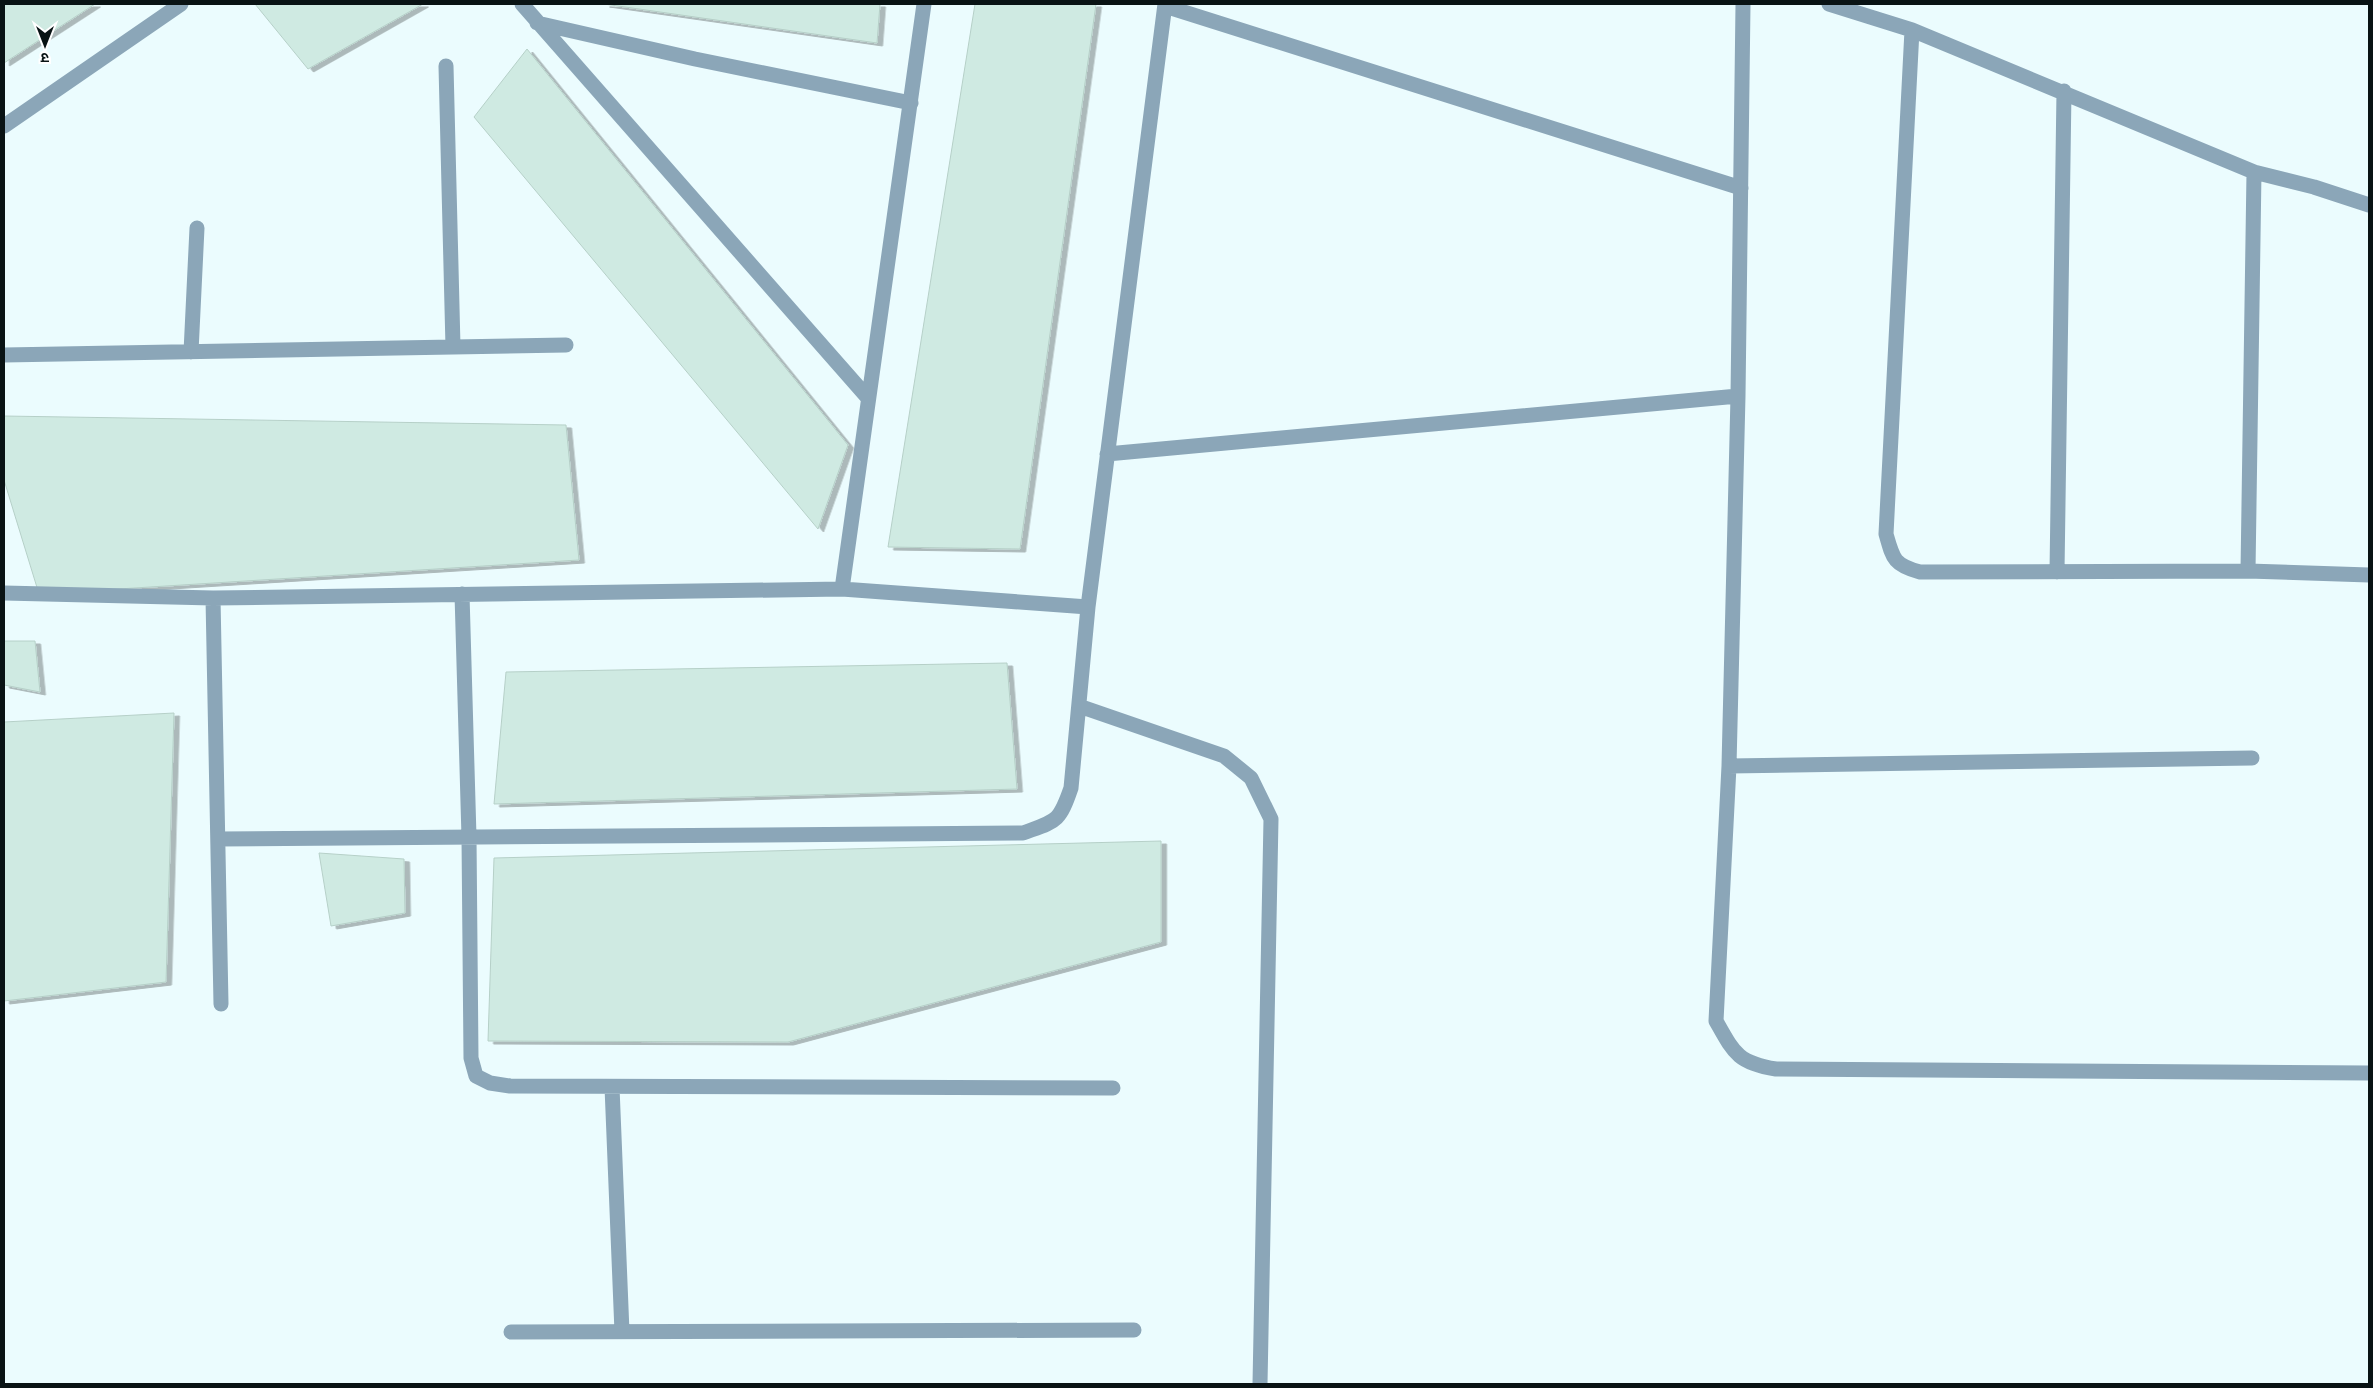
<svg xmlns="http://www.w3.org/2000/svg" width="2373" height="1388" font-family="'IBM Plex Sans','Noto Sans Devanagari',sans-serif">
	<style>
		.building { fill: #cfeae2; stroke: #b6d0c8; filter: url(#shadow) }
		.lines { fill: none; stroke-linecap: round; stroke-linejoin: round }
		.minor { stroke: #8ba6b8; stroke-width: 15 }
	</style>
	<defs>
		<filter id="shadow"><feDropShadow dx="5.5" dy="3" stdDeviation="0" flood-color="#0004"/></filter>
	</defs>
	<rect width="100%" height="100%" fill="#ebfcfe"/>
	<path class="building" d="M4,4H95L4,63Z
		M255,4H423L308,69Z
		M604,4H880L877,43Z
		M975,4H1096L1020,549L888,547Z
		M527,49L848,445L818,529L474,117Z
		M4,416L566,425L579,560L39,594L4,480Z
		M4,641H35L40,692L4,685Z
		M1007,663L1017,789L494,804L506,672Z
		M174,713L166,982L4,1001V722Z
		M1161,841V942L788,1042L488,1041L494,858Z
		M319,853L404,859L405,913L331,926Z"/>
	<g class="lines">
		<path class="minor" d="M522,4L868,398
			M1743,4L1738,396L1729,766L1716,1021C1734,1053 1738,1063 1776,1069L2369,1073
			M1829,4L1912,30L2254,172L2314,187L2369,205
			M1165,6L1741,188
			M537,23L695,59L911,103
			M1912,30L1886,534C1893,559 1894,565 1920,572L2248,571L2369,575
			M446,66L453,347
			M4,126L181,4
			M191,352L197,228
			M4,355L566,345
			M1107,454L1738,396
			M2248,571L2254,172
			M2057,572L2064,91
			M842,589L924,4
			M4,593L213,598L842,589L1088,607
			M462,594L469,837L471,1058L476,1076L490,1083L510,1086L1113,1088
			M213,598L221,1004
			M1079,706L1224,756L1251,778L1271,819L1260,1384
			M1729,766L2252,758
			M218,839L1023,833C1056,821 1059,823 1071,788L1088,607L1165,4
			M612,1087L622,1332
			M511,1332L1134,1330"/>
	</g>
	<rect width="2373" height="1388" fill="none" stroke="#091314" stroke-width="10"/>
	<g transform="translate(45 45) rotate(180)" stroke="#ffffff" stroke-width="4" paint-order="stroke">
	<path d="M0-4L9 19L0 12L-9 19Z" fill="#091314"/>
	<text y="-8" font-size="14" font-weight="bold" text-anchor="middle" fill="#091314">उ</text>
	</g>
</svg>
